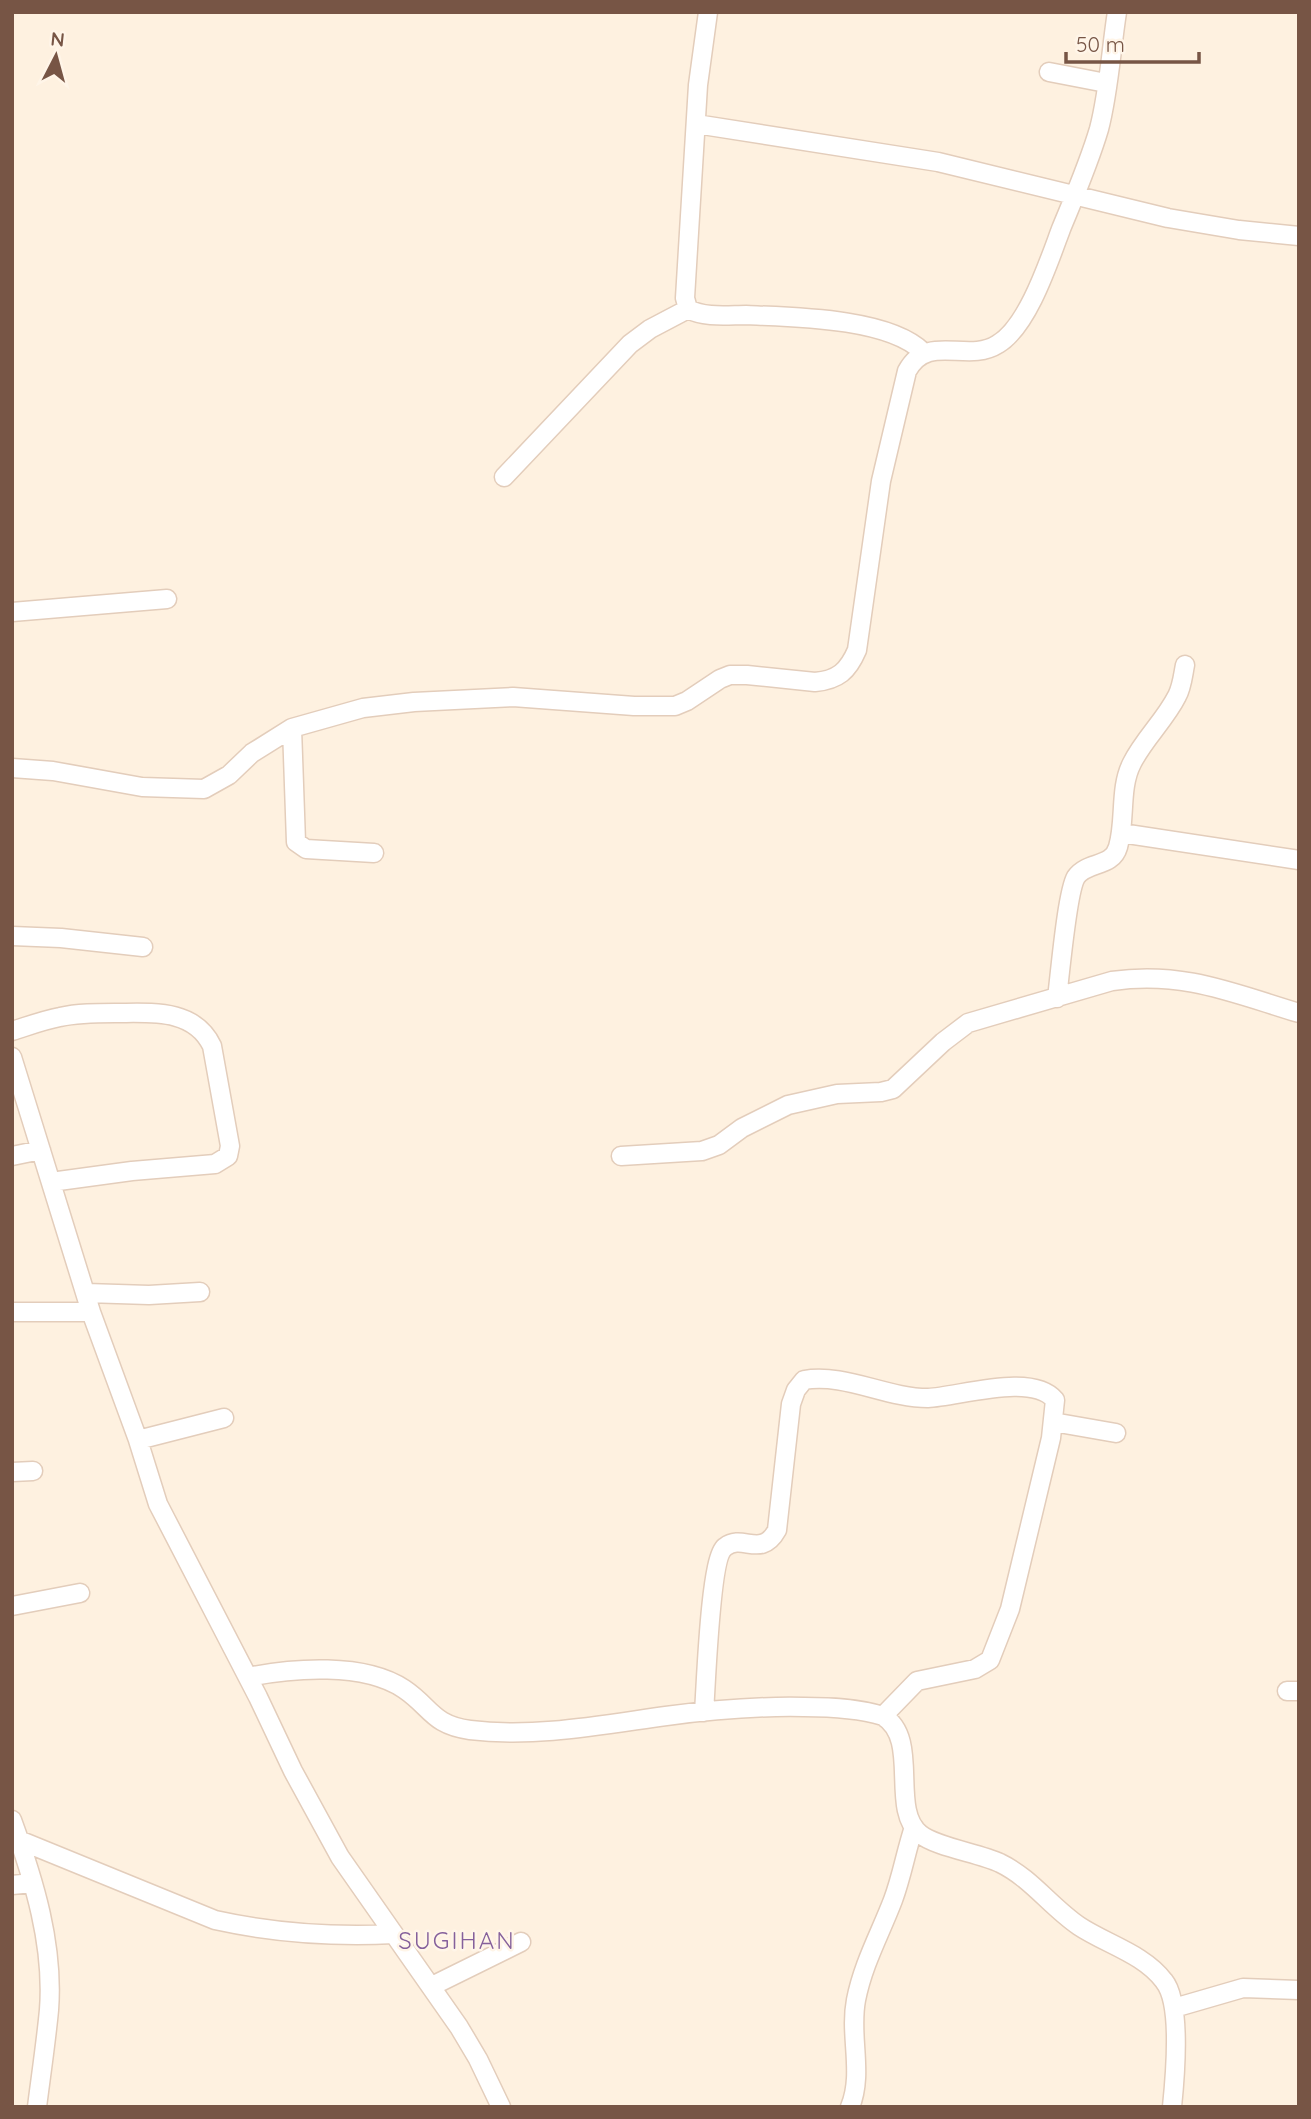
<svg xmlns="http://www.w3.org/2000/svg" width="1311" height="2119" font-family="Quicksand,sans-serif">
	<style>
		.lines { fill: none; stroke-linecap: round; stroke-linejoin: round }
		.minor-casing { stroke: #e3cdbb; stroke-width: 21 }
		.minor { stroke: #fff; stroke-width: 18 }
		.labels { text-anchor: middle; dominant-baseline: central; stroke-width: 5; stroke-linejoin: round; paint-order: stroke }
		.quarter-label { font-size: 24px; letter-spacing: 2px; fill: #85609b; stroke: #fff5e8 }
	</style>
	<rect width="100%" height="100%" fill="#fef1e0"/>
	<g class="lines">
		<defs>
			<path id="minor" d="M708,12L698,85L685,298L688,309C705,318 728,315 746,315C794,317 889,318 923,352
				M1049,72L1106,83
				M696,124L938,162L1168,218L1239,230L1299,236
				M504,477L630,344L650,329L688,309
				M12,612L167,599
				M292,728L296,842L306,849L374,853
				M12,768L53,771L142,787L204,789L229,775L252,753L292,728L363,708L414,702L513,697L634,706H675L687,701L720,679L730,675H747L815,682C838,680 848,671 857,650L881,481L907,371C928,332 967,364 998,344C1028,326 1049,261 1061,229C1075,195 1089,163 1099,129C1109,91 1111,50 1117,12
				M1121,833L1299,860
				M12,936L61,938L143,947
				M1057,998C1060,975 1067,892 1076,877C1087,861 1112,868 1118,847C1126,820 1119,788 1132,763C1144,739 1165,720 1177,696C1182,687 1183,675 1185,665
				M12,1031C28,1026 44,1020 60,1017C78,1013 96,1013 115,1013C150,1013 194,1008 212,1046L230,1146L228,1156L215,1164L132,1171L51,1182
				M12,1057L91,1312L138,1440L158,1504L258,1697L293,1771L340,1857L459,2027L478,2059L501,2107
				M12,1156L41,1150
				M621,1156L702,1151L719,1145L742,1128L788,1105L837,1094L881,1092L893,1089L943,1042L968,1023L1112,981C1184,971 1232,993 1299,1013
				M86,1293L149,1295L200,1292
				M12,1312H91
				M1053,1422L1116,1433
				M138,1440L224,1418
				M12,1472L33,1471
				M12,1606L80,1593
				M248,1677C292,1668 364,1662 404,1689C431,1707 432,1725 470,1730C535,1738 601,1725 666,1716C711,1710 758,1706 804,1707C830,1707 857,1708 883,1716C921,1739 889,1809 920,1834C936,1847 978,1853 1000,1863C1031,1878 1051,1907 1079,1926C1106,1944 1144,1954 1164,1981C1182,2003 1175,2078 1172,2107
				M1287,1691H1299
				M704,1712C706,1687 710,1558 725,1547C743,1533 761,1559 777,1530L791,1404L796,1390L804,1380C845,1373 886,1398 928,1398C958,1397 1032,1372 1055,1400L1051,1438L1010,1609L990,1660L975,1669L917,1681L883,1716
				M12,1820C34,1880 54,1945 49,2010C46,2042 41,2075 37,2107
				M19,1840L215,1920C274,1933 333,1937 394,1934
				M12,1885L32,1883
				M432,1986L521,1942
				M1174,2008L1243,1988L1299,1990
				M850,2107C864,2073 849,2036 856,2000C863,1964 880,1934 893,1900C902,1876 906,1851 914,1827"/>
		</defs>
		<use href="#minor" class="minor-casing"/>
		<use href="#minor" class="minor"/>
	</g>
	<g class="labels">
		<g class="quarter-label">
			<text x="457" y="1940">SUGIHAN</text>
		</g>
	</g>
	<rect width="1311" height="2119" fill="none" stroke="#775545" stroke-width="28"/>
	<g transform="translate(56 56) rotate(6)" stroke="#fff5e8" stroke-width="5" paint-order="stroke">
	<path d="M0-5L12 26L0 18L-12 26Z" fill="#775545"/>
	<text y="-10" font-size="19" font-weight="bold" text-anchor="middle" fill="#775545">N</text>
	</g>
	<path d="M1066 52v10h133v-10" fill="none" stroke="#775545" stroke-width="3.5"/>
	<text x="1076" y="52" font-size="21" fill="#775545" stroke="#fff5e8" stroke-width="5" paint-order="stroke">50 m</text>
</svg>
